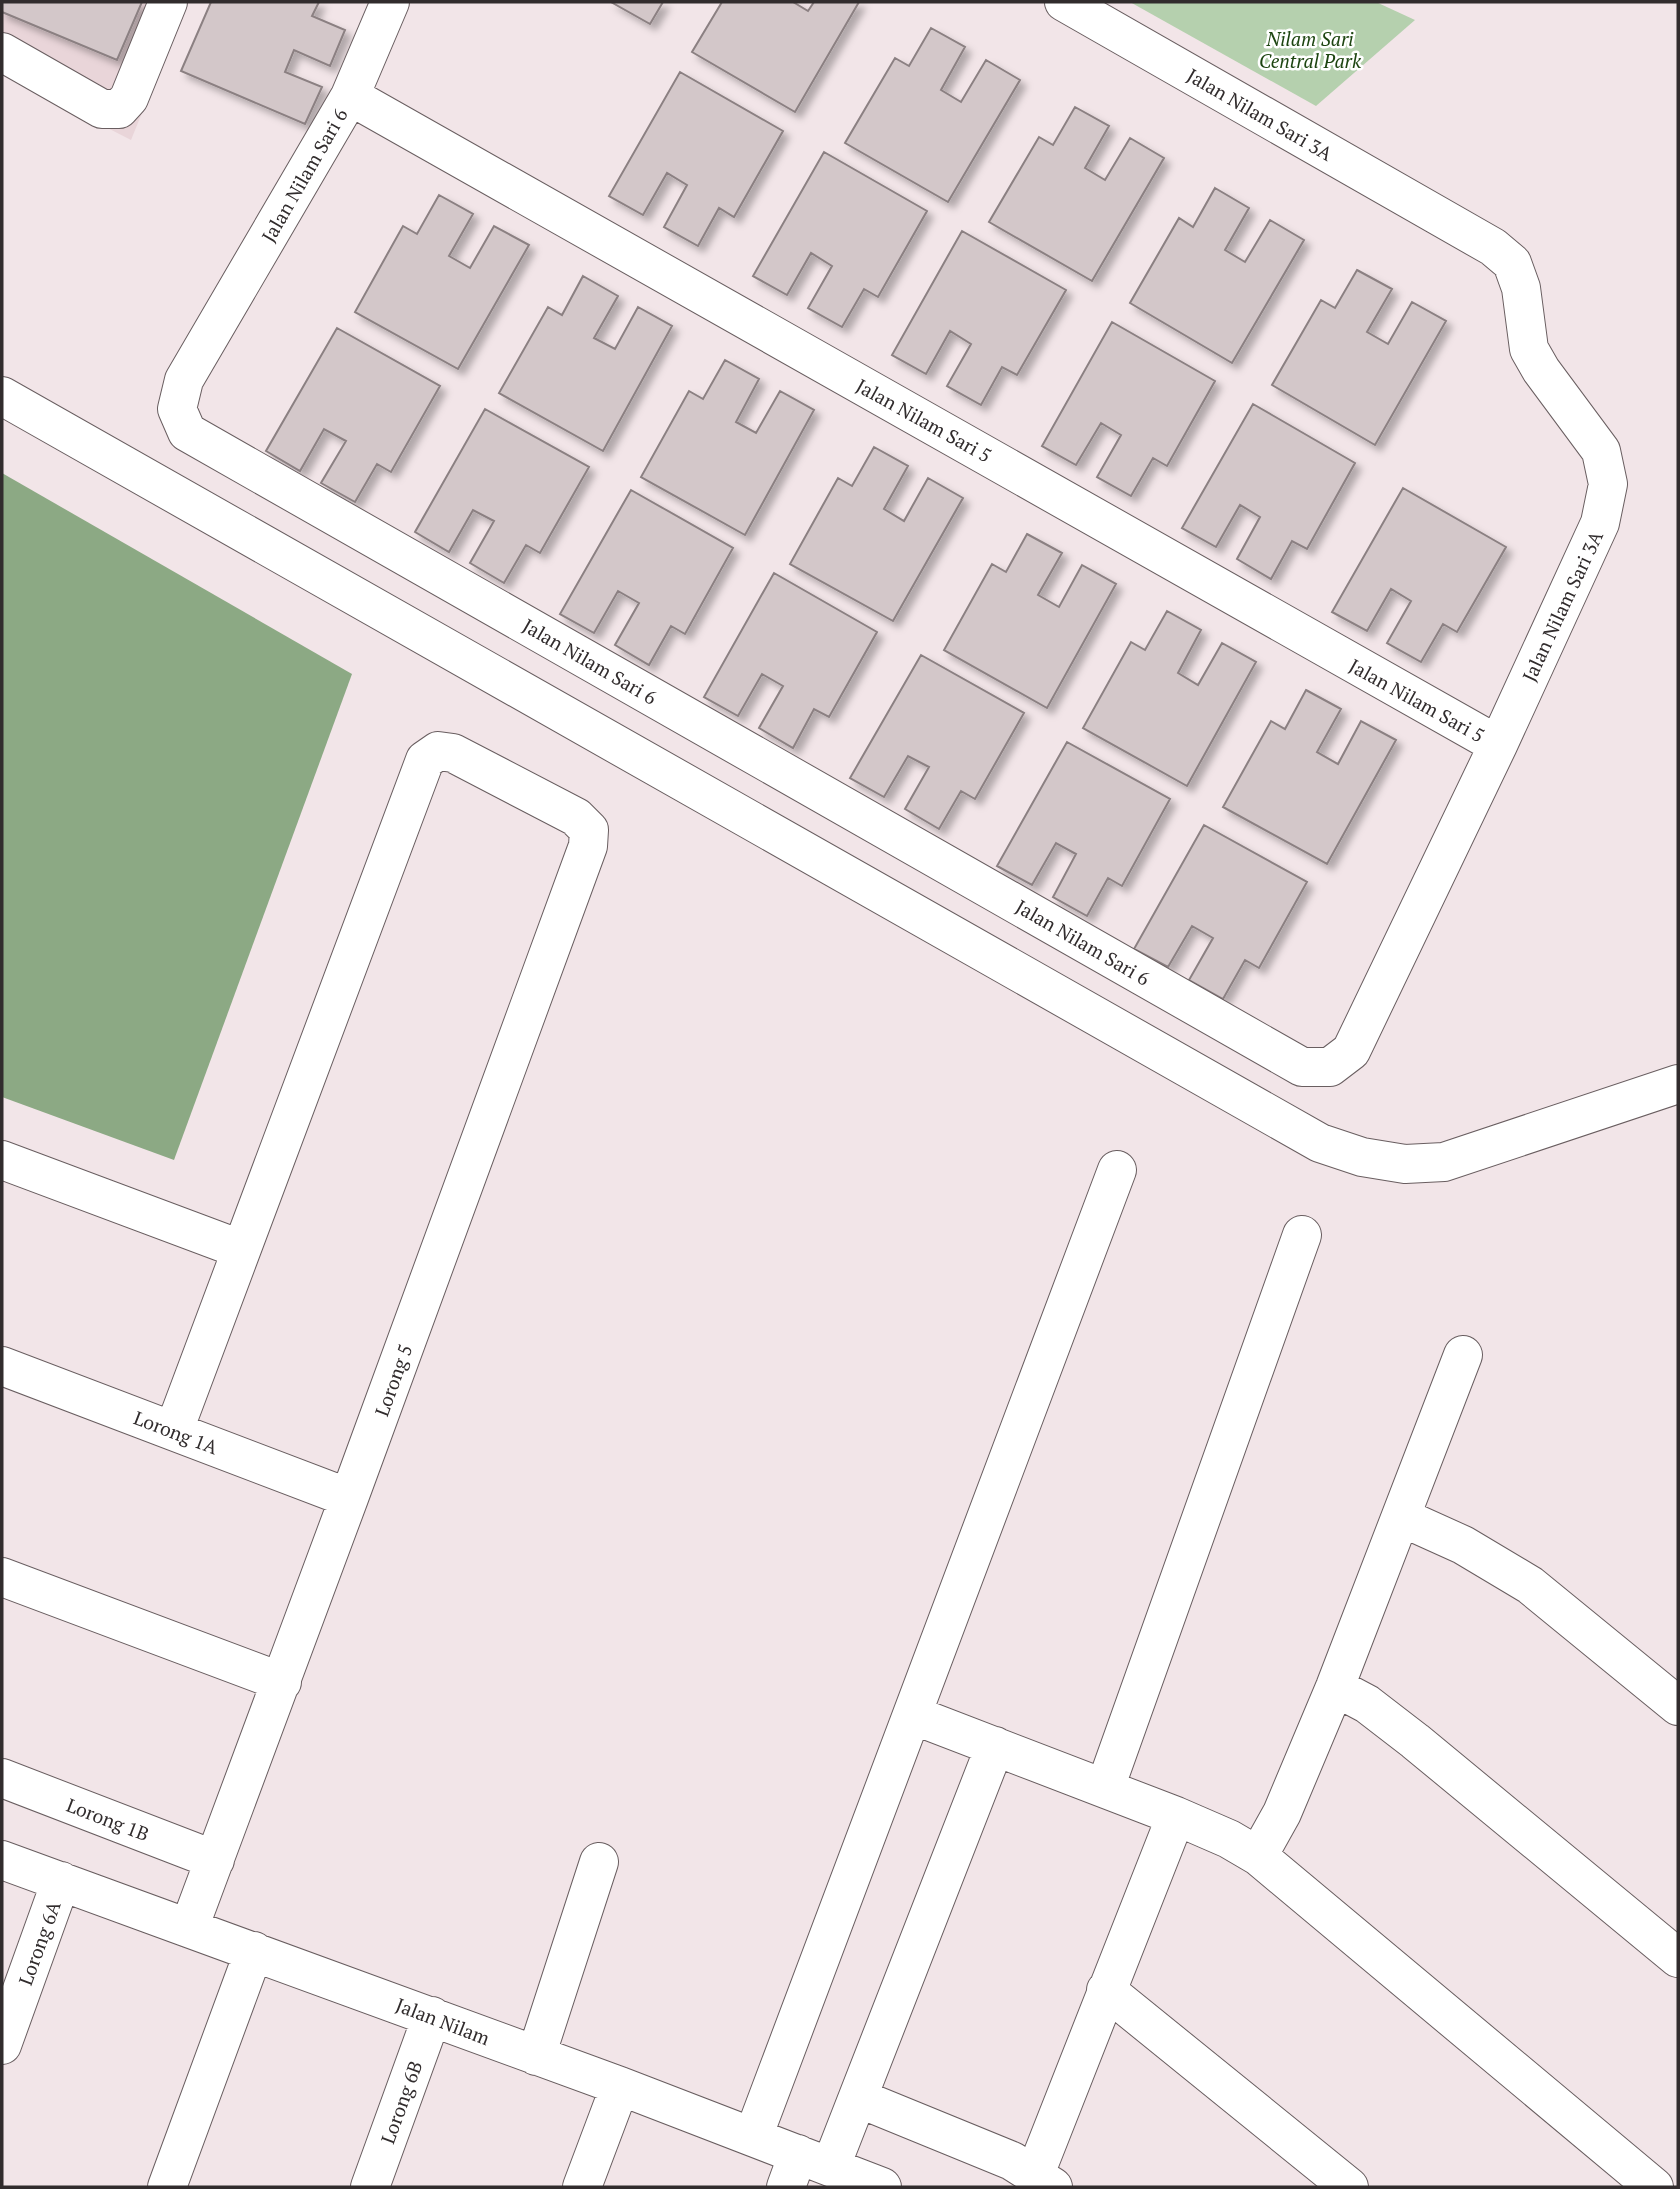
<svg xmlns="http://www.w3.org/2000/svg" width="1680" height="2189" font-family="'PT Serif',serif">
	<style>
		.built { fill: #e9d5d9 }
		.green { fill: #b5d0ae }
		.water { fill: #8ca984 }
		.building { fill: #d3c7c9; stroke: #8b8082; stroke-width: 2; filter: url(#shadow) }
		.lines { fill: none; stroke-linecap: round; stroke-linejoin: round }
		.minor-casing { stroke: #695e60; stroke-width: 40 }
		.minor { stroke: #fff; stroke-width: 38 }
		.labels { text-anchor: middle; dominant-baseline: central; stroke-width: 5; stroke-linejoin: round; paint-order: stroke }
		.park-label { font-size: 19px; font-style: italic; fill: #1d4511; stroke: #fff }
		.street-label { font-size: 19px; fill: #312c2d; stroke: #fff }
	</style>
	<defs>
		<filter id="shadow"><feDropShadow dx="6" dy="6" stdDeviation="3.5" flood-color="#0004"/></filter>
	</defs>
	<rect width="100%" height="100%" fill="#f2e5e8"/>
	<path class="built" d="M2,2H187L131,140L2,74Z"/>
	<path class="green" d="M1130,2H1376L1415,20L1316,106Z"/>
	<path class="water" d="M2,473L352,674L174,1160L2,1097Z"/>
	<path class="building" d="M2,2H142L117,60L2,12Z
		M211,2H319L312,16L345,30L330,66L294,50L285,72L322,87L305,124L181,71Z
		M611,2H663L650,24Z
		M722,2H793L808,11L814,2H859L795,112L692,52Z
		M931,28L965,47L941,90L961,102L986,60L1020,80L948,202L845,143L895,58L909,66Z
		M680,72L783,131L734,217L719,208L698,246L664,227L687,185L667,173L643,215L609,196Z
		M1075,107L1109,126L1085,168L1105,180L1130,138L1164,158L1092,281L989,222L1039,137L1053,145Z
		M824,152L927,211L878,297L864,289L842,327L808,308L832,266L811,253L787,295L753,276Z
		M1215,188L1249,208L1225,250L1245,262L1270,220L1304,240L1232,363L1130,303L1179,218L1193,227Z
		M439,195L473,214L449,256L470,268L494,226L529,245L458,369L355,312L403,226L417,234Z
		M962,231L1066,290L1017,375L1002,367L981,405L947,386L971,344L950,331L926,374L892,355Z
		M1357,270L1392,289L1367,332L1388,344L1412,302L1446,321L1375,445L1272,385L1321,300L1335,308Z
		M583,276L618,296L594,338L615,349L638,307L672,326L603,451L499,393L548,307L562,315Z
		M1112,322L1215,381L1167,466L1153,458L1131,496L1097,477L1121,435L1101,423L1076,465L1042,446Z
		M337,328L440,386L391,472L377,464L355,502L321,483L346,441L324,429L300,471L266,451Z
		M725,360L759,379L736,422L756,433L780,391L814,410L745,535L641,477L689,391L703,399Z
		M1253,404L1355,463L1307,549L1292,541L1271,579L1237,559L1260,517L1240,505L1216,547L1182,528Z
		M485,409L589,467L540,553L526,545L504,583L470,563L494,521L473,510L449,552L415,532Z
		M874,447L908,466L884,509L904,521L928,478L963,498L893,621L790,564L838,478L852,486Z
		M1403,488L1506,547L1457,632L1443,624L1421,662L1387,643L1411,601L1391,589L1367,631L1332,612Z
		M631,490L733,548L685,634L671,626L649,665L615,645L639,603L618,591L594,633L560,614Z
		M1027,534L1062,553L1038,595L1059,607L1082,565L1116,584L1047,708L944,650L992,564L1006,572Z
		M774,573L877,632L829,717L814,709L793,748L759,728L783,686L762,674L738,716L704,697Z
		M1167,611L1201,630L1178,673L1198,685L1222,643L1256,662L1187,786L1083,728L1131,642L1145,650Z
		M921,655L1024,713L975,799L961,791L939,829L905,809L929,767L908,756L884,797L850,778Z
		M1306,690L1341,709L1317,752L1338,764L1361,721L1396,740L1327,864L1223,807L1271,721L1285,729Z
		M1067,742L1170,799L1122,886L1108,878L1087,916L1053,897L1076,854L1056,843L1032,885L997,866Z
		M1204,825L1307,882L1259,968L1245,960L1223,999L1189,980L1213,938L1192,926L1168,967L1134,949Z"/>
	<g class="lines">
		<defs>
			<path id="minor" d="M390,2L350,96L184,380L177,409L187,432L1302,1067H1330L1351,1051L1498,745L1600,523L1608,484L1601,451L1541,370L1529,349L1521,288L1512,263L1493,247L1064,2
				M2,52L102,109H119L129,98L168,2
				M350,96L1498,745
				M2,396L1320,1143L1362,1157L1405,1164L1444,1162L1678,1084
				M2,1160L240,1249
				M2,1366L349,1498
				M174,1430L425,760L438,751L453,753L576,817L589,830L588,846L349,1498L189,1928
				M1401,1517L1463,1545L1530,1585L1678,1706
				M2,1577L282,1682
				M1335,1687L1367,1704L1415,1741L1678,1958
				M913,1715L1176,1816L1229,1839L1258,1856L1654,2187
				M2,1778L215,1860
				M1105,1788L1302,1235
				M1258,1856L1282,1813L1335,1687L1463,1355
				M2,1860L620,2086L882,2187
				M1106,1990L1349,2187
				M2,2045L61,1881
				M536,2056L599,1862
				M858,2098L1012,2161L1053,2187
				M753,2137L1117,1170
				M831,2166L995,1746
				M1035,2174L1176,1816
				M167,2187L254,1951
				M370,2187L432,2016
				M582,2187L620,2086
				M786,2187L798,2154"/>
		</defs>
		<use href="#minor" class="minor-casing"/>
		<use href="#minor" class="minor"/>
	</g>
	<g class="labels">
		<g class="park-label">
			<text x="1310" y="38">Nilam Sari<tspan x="1310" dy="22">Central Park</tspan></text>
		</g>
		<g class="street-label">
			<text transform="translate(1260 114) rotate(30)">Jalan Nilam Sari 3A</text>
			<text transform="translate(304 175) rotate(-60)">Jalan Nilam Sari 6</text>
			<text transform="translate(924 420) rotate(29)">Jalan Nilam Sari 5</text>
			<text transform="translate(1562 606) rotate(-65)">Jalan Nilam Sari 3A</text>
			<text transform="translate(590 661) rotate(30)">Jalan Nilam Sari 6</text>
			<text transform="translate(1417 700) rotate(29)">Jalan Nilam Sari 5</text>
			<text transform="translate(1083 942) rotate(30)">Jalan Nilam Sari 6</text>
			<text transform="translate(393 1380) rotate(-70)">Lorong 5</text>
			<text transform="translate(176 1432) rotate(21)">Lorong 1A</text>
			<text transform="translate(108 1819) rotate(21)">Lorong 1B</text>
			<text transform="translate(39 1943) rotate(-70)">Lorong 6A</text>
			<text transform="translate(443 2021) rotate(21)">Jalan Nilam</text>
			<text transform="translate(401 2102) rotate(-70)">Lorong 6B</text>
		</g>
	</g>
	<rect width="1680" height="2189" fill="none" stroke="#312c2d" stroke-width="7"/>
</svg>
